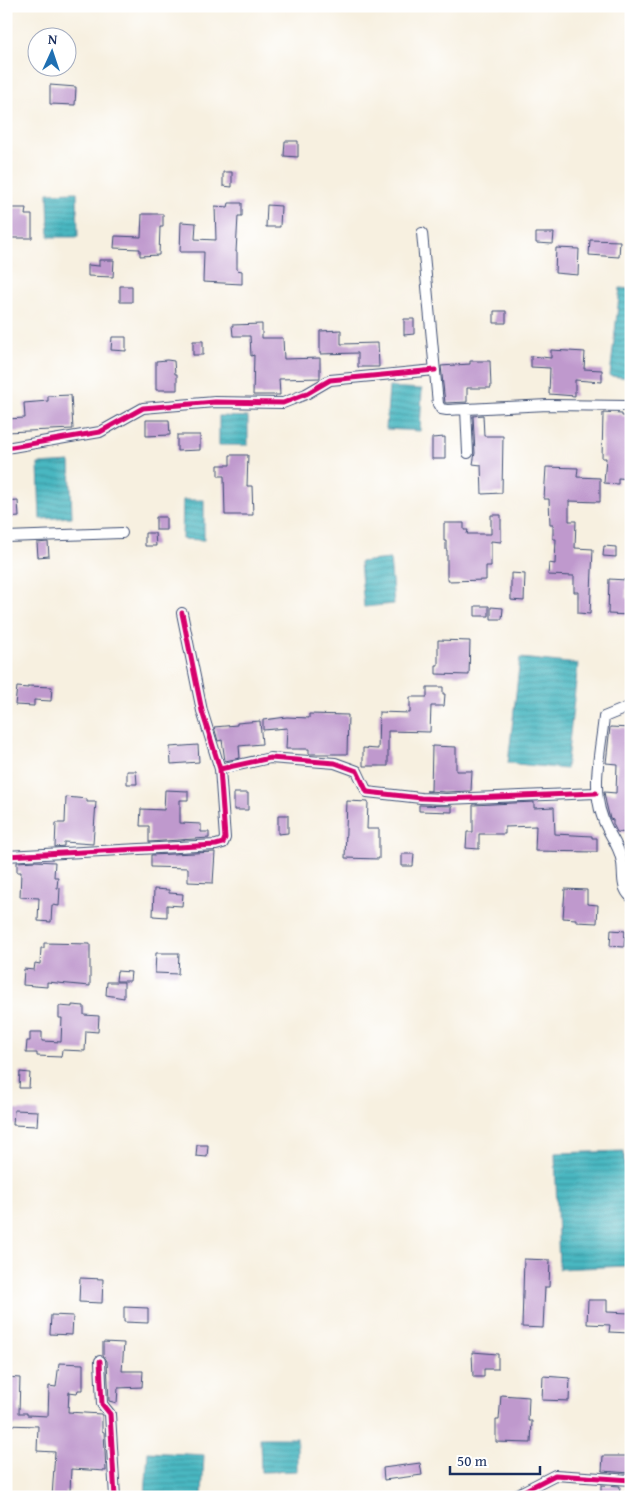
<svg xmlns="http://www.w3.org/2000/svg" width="637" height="1503" font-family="'Gentium Book Plus',serif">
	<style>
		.water { fill: url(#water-rules); stroke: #327390 }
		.building { fill: #bf99cd }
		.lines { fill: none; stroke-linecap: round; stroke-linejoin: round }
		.minor-casing { stroke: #3c4c72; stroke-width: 12 }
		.minor { stroke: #fff; stroke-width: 10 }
		.cycleway-casing { stroke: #fff; stroke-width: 8 }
		.cycleway { stroke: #d6006c; stroke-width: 5 }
	</style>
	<defs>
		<pattern id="water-rules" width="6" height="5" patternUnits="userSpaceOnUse" patternTransform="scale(1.25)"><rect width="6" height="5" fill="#48b7c1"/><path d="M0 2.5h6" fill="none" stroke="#3b95a0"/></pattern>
	</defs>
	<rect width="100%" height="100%" fill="#fff"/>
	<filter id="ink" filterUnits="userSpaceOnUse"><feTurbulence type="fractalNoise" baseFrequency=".02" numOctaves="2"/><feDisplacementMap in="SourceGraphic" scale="10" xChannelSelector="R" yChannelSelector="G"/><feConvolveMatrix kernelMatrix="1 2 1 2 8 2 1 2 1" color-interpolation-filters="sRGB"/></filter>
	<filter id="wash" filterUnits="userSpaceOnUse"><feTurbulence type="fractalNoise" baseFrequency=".0096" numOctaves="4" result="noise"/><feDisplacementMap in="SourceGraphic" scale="20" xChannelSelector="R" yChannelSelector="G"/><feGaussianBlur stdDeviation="1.12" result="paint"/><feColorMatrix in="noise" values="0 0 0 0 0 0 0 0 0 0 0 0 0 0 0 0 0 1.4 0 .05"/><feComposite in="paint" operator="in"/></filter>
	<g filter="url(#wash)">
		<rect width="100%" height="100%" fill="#f7f0e0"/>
		<path class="water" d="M77,192L78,237H49L48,193Z
			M620,288L631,289V378L610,376Z
			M389,387L422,389L420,431L386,429Z
			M219,416L248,417V445H219Z
			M70,462L72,517L40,519L38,464Z
			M183,500H204V540L182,539Z
			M390,559L394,604L364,607L360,562Z
			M520,658L578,664L566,769L508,763Z
			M624,1151L628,1266L559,1269L555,1153Z
			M260,1438H297V1471L261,1472Z
			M148,1452L204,1455L202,1497H145Z"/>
		<g id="blocks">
			<path class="building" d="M50,85L76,87L75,105L50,104Z
				M285,141H298V157L284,156Z
				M223,172H232V187L223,186Z
				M229,203H242V216H238L236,252H237V270L242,271V284L203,282L204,252H180L181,222L196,223L195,239L216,240L215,206L228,207Z
				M267,205L281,206L280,227H266Z
				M6,208H26L25,215H32V238H6Z
				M142,214H163V227H160L159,255L140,256V249L114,248L115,236L141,237Z
				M536,233H554L553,244L536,243Z
				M590,240L620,241L619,257L589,255Z
				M556,248L579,249L578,275L555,273Z
				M99,260H114L113,277L88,276V265L99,266Z
				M120,286H132V302H120Z
				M494,311H506V323H494Z
				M404,319H414V334L404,335Z
				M262,324V338H283L284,359L320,358V378L279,379L280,395H253L254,355L251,356L250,336H233L232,325Z
				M341,330V344L378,343L379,367H358V353L320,354V331Z
				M112,337H126V351L111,350Z
				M193,341H203V355H193Z
				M551,350L585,352L584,369L602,370V382L575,380V396L549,394L550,368L531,367V356L551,358Z
				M167,360L174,361L175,374H177V390H156V361Z
				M470,361H490L491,388H467V402L445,403L441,366L470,364Z
				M71,395L73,429L6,432V419L25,418L24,403L48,401V396Z
				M603,413L622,414V416H631V479L618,478V484L604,483L606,458H602Z
				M483,415L484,436H503L502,493L482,494L481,465L473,464L475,453L473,416Z
				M146,420H169L170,435L146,436Z
				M177,435H200V450L177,451Z
				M445,437V459H432V438Z
				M230,455H248L247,486H252L253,515H225L224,476H218V465H230Z
				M546,467L578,468L577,477L600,478V502L569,501V521H576L575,548L593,549L590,614L578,613V592H574V576L548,575L549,563L555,564L556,539H553V524H550L549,499H544Z
				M18,501L19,517L8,518L6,502Z
				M491,515H501V542L491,541V566H486V580L448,581L449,579H447V550H446V541H444V523H464V530H468L467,534H491Z
				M156,517H166V530H156Z
				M145,533H155L156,546H145Z
				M48,542L49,556L38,557L37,543Z
				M604,546L616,547V557L603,556Z
				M511,573L525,574L524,601L511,600Z
				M609,579L626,580V598H631V615L608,614Z
				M475,606H489V616H475Z
				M491,607L503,608L502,619H491Z
				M438,640L470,641L469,675L436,674V665H438Z
				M28,686L52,687L51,701L34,700V706L15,705L17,687L28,688Z
				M427,687H443V694H445L444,706H431L430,732L388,731V766H363V748L378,749L379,712L410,713V697H427Z
				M309,714L348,715L347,754H309V749H286L287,728L263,730V720L287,717L309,718Z
				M260,721L262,744L239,746L240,758L225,761L222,740L218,741L214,727L237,725V723Z
				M610,727L631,728V833L617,832L613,824V820L610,819L606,803L604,792L616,793L617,764L606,763Z
				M198,745L199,762L171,764L170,747Z
				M432,746L456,747V771H472L471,791L446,792L426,791H431Z
				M127,771H136L137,784H127Z
				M165,790L188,791V800H180V823L201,824V832H209V838L149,842V826H140L141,809L164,810Z
				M234,793H248V810H234Z
				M66,797L87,799V802H96L93,844L64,842V846L55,847L56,823H65Z
				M347,801L368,802L367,829H379V859L345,858Z
				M534,802V808L554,807L555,834L592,836V838H597V852L535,851L536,826L505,827V834H479V849L466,848L467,832H473V805Z
				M419,805L452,806V812L419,811Z
				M278,815H288V833L278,834Z
				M215,852L213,883L188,882V868L151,867V855Z
				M402,854H414L413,866H402Z
				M35,861L55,862L54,877H58L57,888H60L59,906L52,905L51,922L38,921L39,898L20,897L21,872H17V862Z
				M154,889L169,890V893L183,894L182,906L167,905V917L153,916Z
				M565,889L587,890V904L598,905L597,923L576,922V919L563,918Z
				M611,930L625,931L624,947L610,946Z
				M44,943L90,944V986L47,982V987L23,985L24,969L34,970L35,963L40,964L41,948H44Z
				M156,953H179L178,974L155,973Z
				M117,971L131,972L130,981H116Z
				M107,982H124V998L106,995Z
				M72,1005L84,1006V1015L99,1016L98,1032L86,1031L85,1051L62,1050L61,1057L37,1056V1053H26L27,1041H30V1032H42V1041L61,1042L62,1018H59V1006L72,1007Z
				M20,1072L30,1073L29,1088H19Z
				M14,1110L38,1111L37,1126L13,1125Z
				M197,1145H208L207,1157L196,1156Z
				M524,1259L550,1260L549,1287H545L543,1328L522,1327Z
				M80,1278L103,1279L102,1303L79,1302Z
				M588,1300H607V1312L630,1313V1333L609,1332L610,1325L587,1324Z
				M124,1307L148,1308V1323L124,1322Z
				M51,1315L73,1316L72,1335L50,1334Z
				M103,1342L124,1343L122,1371H143L142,1387L118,1388L117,1403L109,1401L107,1361L103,1355Z
				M472,1352L498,1354V1369H484V1377H473Z
				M59,1363L83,1364V1390H78L77,1393L69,1392L68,1412L101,1414L102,1416V1431L104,1432L106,1471L71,1469L70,1491H66V1497H52L55,1452L37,1451L38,1426L6,1425V1377L20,1378L19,1413H27V1415L48,1416L49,1386L56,1387Z
				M543,1376L570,1378L569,1401L542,1400Z
				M501,1395L529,1397L528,1421H532L531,1443L496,1442V1420H499Z
				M603,1456H631V1473L602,1471Z
				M420,1463L422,1475L384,1480L383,1468Z
				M601,1485L620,1486L619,1497H601Z"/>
		</g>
	</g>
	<g filter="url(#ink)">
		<use href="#blocks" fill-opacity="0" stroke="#3c4c72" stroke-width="1"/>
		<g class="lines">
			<defs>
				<path id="minor" d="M422,233L438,404L441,409L447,410L548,405L631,406
					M466,409L468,453
					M6,448L100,432L143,408L215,402L283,403L306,394L330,380L435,370
					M6,537L122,533
					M631,706L604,717C601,748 591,787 602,816C606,831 618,843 621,858C625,871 619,887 631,897
					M220,769L270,758L335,763L357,771L367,792L421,798L446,799L596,793
					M6,856L216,845L223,843L225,838L220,769L202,711L182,613
					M100,1361L102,1404L110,1414L115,1497
					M512,1497L555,1475L631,1480"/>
			</defs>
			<use href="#minor" class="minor-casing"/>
			<use href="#minor" class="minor"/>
			<defs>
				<path id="cycleway" d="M6,448L100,432L143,408L215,402L283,403L306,394L330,380L435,370
					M220,769L270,758L335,763L357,771L367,792L421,798L446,799L596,793
					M6,856L216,845L223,843L225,838L220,769L202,711L182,613
					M100,1361L102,1404L110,1414L115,1497
					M512,1497L555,1475L631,1480"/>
			</defs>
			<use href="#cycleway" class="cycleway-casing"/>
			<use href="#cycleway" class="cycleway"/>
		</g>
	</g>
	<rect width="637" height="1503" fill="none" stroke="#fff" stroke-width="25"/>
	<g transform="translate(52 52) rotate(3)"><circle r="24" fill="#ffffff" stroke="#a4acbf"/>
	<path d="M0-4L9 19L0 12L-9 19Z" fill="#1f6fb2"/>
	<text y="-8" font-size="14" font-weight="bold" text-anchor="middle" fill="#1b2f5e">N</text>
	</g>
	<path d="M450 1466v8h90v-8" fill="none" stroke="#1b2f5e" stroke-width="2.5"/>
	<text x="457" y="1466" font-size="15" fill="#1b2f5e" stroke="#ffffff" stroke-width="4" paint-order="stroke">50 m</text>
</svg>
